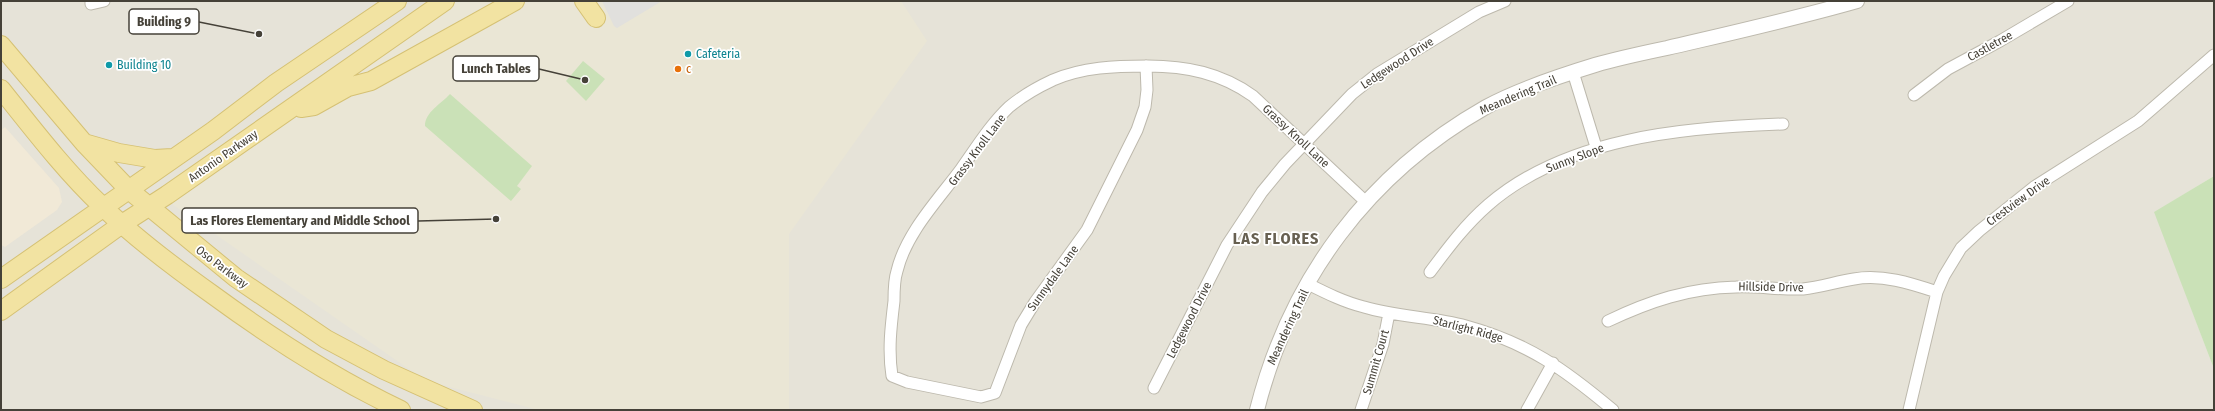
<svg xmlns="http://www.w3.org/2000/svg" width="2215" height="411" font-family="'Fira Sans Condensed',sans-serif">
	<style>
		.residential { fill: #e6e3d8 }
		.commercial { fill: #f1e9d7 }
		.education { fill: #eae6d5 }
		.green { fill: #cae1b7 }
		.parking { fill: #e1e0dd }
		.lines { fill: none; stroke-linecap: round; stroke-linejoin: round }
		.minor-casing { stroke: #bdb9ad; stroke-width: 13 }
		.tertiary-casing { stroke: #bdb9ad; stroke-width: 16 }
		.primary-casing { stroke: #d5c174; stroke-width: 20 }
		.minor { stroke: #fff; stroke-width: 11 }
		.tertiary { stroke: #fff; stroke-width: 14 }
		.primary { stroke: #f2e3a2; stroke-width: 18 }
		.culture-dot { fill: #0f9aa8; stroke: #fff; stroke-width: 1.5 }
		.food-dot { fill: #e8710a; stroke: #fff; stroke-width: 1.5 }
		.labels { text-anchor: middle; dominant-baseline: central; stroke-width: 3.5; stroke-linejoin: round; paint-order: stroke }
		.street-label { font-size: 12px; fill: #454138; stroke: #fff }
		.culture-label { font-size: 12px; fill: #0d838f; stroke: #fff; text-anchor: start }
		.food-label { font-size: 12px; fill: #c56008; stroke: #fff; text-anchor: start }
		.district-label { font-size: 16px; font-weight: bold; letter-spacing: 1px; fill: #676051; stroke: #fff }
		.leader { fill: none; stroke: #454138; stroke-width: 1.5 }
		.callout-dot { fill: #454138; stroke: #fff; stroke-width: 1.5 }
		.callout { fill: #fff; stroke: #454138; stroke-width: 1.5 }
		.callout-label { font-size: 13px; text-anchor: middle; font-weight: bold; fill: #454138 }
	</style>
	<rect width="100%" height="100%" fill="#f2f0e9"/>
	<path class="residential" d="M1,1H2214V176L2155,212L2214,369V410H1Z"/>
	<path class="commercial" d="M5,127L59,188L62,202L57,210L5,247L1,245V130Z"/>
	<path class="education" d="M456,1H901L927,41L789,234V410H539L426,381L172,204Z"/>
	<path class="green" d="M583,61L605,79L586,101L566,81Z
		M450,94L532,166L517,186L521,189L511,201L425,126C425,112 441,104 450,94Z
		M2214,176V369L2154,212Z"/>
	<path class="parking" d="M602,1H662L617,28L614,26Z"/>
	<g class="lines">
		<defs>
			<path id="minor" d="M91,1V4L104,1
				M1146,66L1147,90L1145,107L1137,130L1087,230L1035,302L1021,325L995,393L981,397L907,382L892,376C888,350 891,326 894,301C894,291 894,280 897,271C906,233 938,200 961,169C976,148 990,125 1009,107C1021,97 1038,87 1053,80C1083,67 1115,66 1148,66C1186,66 1221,73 1253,96L1365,201
				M1573,72L1596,147
				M1914,95L1948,69L2000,41L2068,1
				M1430,272C1448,248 1465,225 1488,205C1565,138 1684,127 1783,124
				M1308,284C1326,293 1344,302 1364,307C1397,317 1432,317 1466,326C1528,343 1564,369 1613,410
				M1608,321C1650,301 1689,288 1736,287C1758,286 1780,290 1803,289C1820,287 1836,282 1854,279C1882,274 1910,283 1937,292
				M1154,388L1227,245L1262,192L1285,164L1352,94L1377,74L1479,12L1505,1
				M1361,410L1383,344L1389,313
				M1527,410L1553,363
				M1909,410L1937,292L1944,276L1961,248L1979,231L2034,187L2138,121L2214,55"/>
			<path id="tertiary" d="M1257,410C1290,279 1368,174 1486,107C1519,89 1559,76 1595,65C1619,58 1643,53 1667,48C1731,33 1794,19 1857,1"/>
			<path id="primary" d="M584,1L596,18
				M1,45L84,143L129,190L236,278L326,339L384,370L473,410
				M1,89C33,129 65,171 102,206C136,239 175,268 213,295C273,339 334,378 401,410
				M301,108L314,106L348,87L371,81L515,1
				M84,143L119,153L155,159L172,158
				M1,279L213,131L276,83L397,1
				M1,311L122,224L167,195L445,1"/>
		</defs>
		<use href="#minor" class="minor-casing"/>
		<use href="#tertiary" class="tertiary-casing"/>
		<use href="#primary" class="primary-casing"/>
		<use href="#minor" class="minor"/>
		<use href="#tertiary" class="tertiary"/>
		<use href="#primary" class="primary"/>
	</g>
	<g class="culture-dot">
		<circle cx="688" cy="54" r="4"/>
		<circle cx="109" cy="65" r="4"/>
	</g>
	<circle class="food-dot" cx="678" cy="69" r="4"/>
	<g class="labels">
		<g class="street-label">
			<text transform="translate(1990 46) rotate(-29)">Castletree</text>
			<text transform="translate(1397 63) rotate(-33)">Ledgewood Drive</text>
			<text transform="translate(1518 95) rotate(-23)">Meandering Trail</text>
			<text transform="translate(1296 136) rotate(43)">Grassy Knoll Lane</text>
			<text transform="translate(977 150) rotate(-53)">Grassy Knoll Lane</text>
			<text transform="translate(223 156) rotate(-35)">Antonio Parkway</text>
			<text transform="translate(1575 158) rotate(-21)">Sunny Slope</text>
			<text transform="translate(2018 201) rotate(-36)">Crestview Drive</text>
			<text transform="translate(222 267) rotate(37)">Oso Parkway</text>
			<text transform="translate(1053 278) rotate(-54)">Sunnydale Lane</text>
			<text transform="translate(1771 287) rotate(1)">Hillside Drive</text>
			<text transform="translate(1189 320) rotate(-63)">Ledgewood Drive</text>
			<text transform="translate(1288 327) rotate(-65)">Meandering Trail</text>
			<text transform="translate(1468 329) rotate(15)">Starlight Ridge</text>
			<text transform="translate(1376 362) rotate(-74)">Summit Court</text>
		</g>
		<g class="culture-label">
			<text x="696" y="54">Cafeteria</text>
			<text x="117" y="65">Building 10</text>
		</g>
		<g class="food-label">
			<text x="686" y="69">c</text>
		</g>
		<g class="district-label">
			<text x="1276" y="238">LAS FLORES</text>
		</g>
	</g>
	<path class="leader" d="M259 34L199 22M585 80L539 69M496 219L418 221"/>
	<g class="callout-dot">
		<circle cx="259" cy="34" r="4"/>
		<circle cx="585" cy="80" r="4"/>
		<circle cx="496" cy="219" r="4"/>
	</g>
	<g class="callout">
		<rect x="129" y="9" width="70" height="25" rx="4"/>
		<rect x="453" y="56" width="86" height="25" rx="4"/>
		<rect x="182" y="208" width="236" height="25" rx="4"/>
	</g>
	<g class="callout-label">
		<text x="164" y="26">Building 9</text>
		<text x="496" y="73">Lunch Tables</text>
		<text x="300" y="225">Las Flores Elementary and Middle School</text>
	</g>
	<rect width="2215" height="411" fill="none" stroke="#454138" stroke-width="4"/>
</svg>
